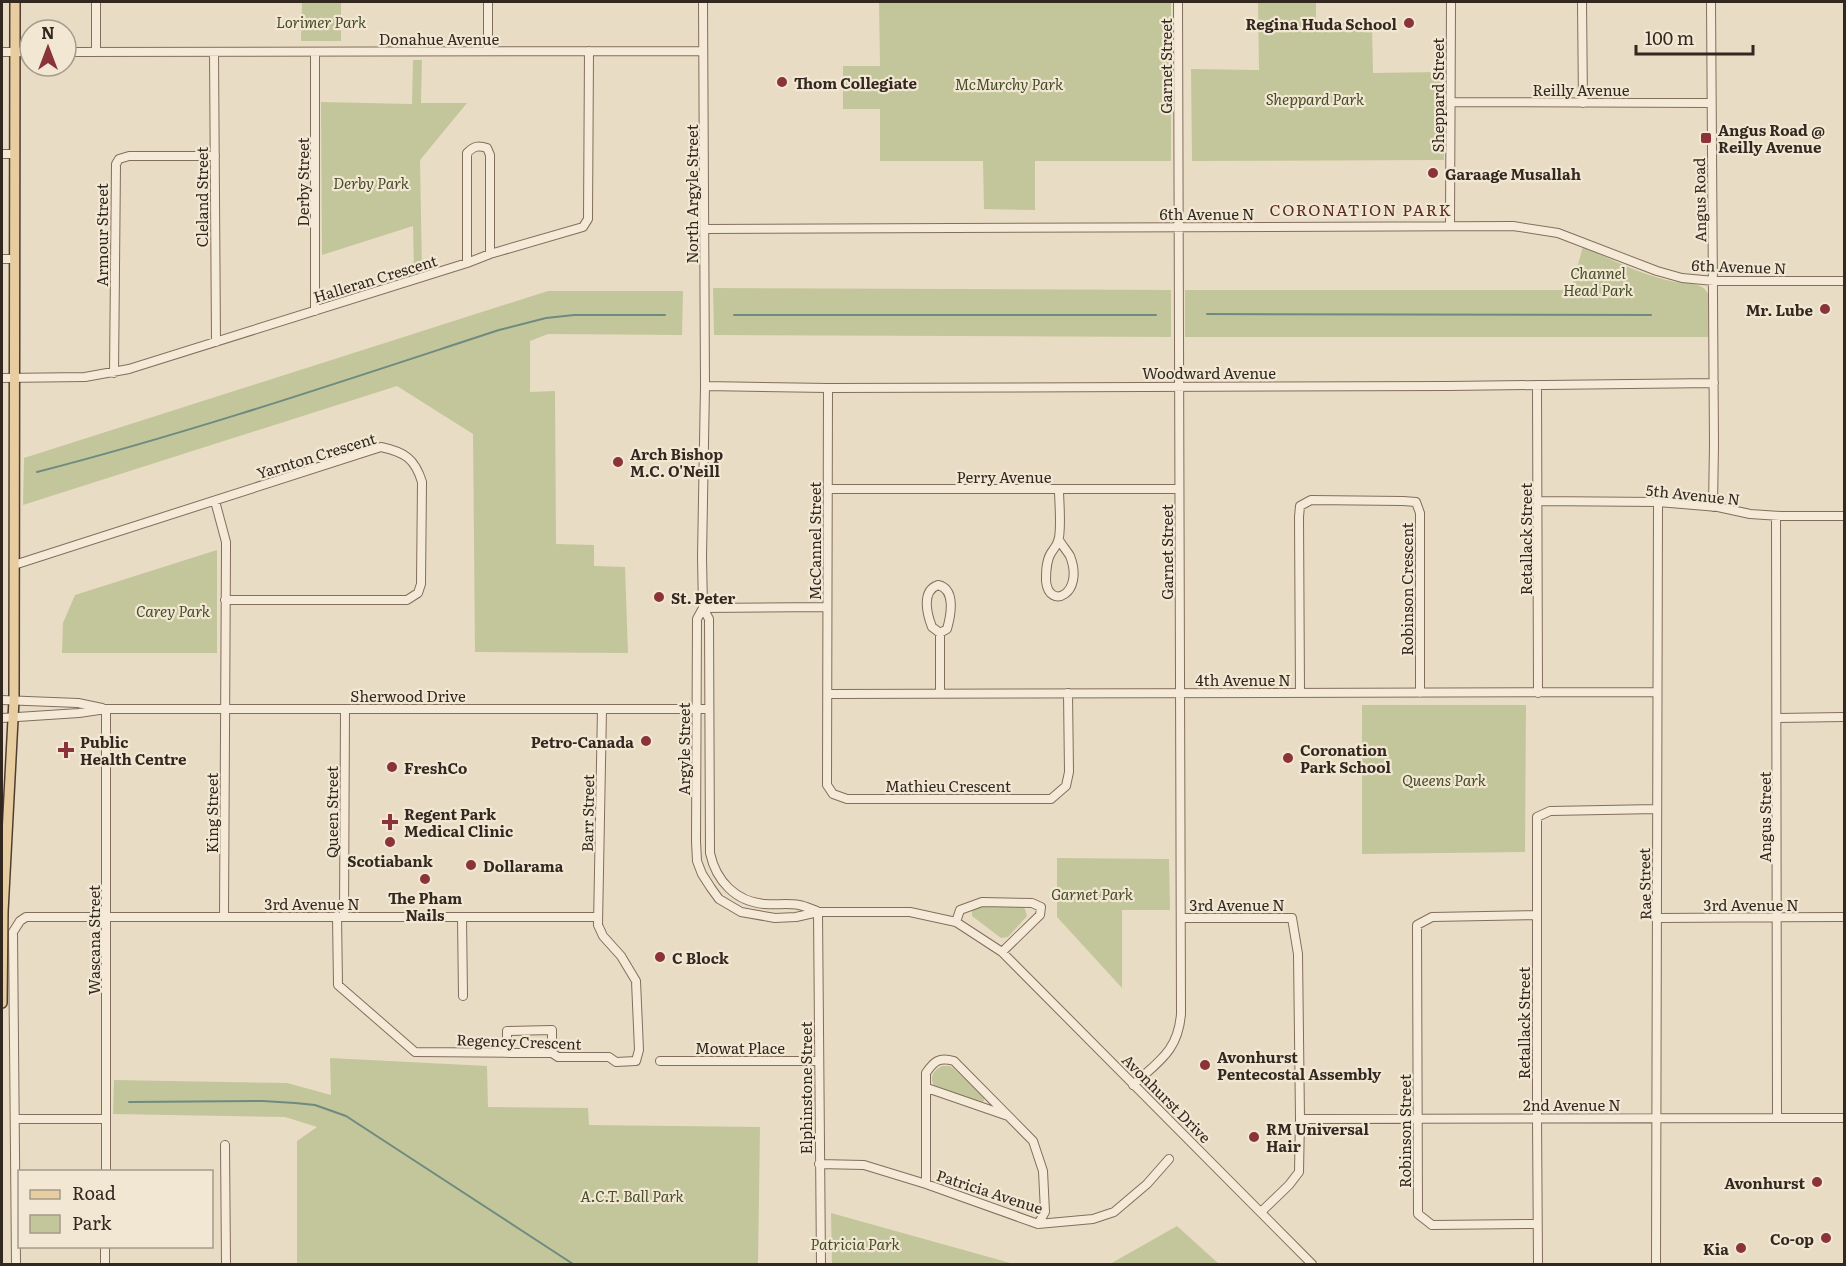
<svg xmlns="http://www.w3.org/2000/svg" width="1846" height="1266" font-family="Literata,serif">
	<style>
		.green { fill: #c3c69a }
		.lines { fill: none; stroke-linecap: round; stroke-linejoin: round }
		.stream { stroke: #6e8a81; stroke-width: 2 }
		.minor-casing { stroke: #826e5d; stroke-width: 10 }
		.major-casing { stroke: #503d30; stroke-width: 12 }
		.minor { stroke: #f5ead7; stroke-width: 8 }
		.major { stroke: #e8cda0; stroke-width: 9 }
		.poi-dot { fill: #8a3339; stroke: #f1e7d3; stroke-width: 2 }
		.labels { text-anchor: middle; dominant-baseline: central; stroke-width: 4.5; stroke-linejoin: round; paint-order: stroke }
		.park-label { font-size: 15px; font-style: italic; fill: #464d28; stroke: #f1e7d3 }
		.poi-label { font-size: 15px; font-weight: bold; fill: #33281f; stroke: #f1e7d3; text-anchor: start }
		.street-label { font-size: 15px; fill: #33281f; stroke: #f1e7d3 }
		.neighbourhood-label { font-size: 16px; letter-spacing: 1.5px; fill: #5b2b23; stroke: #f1e7d3 }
	</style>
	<rect width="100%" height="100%" fill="#e9dcc4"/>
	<path class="green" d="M302,2H341V41H301Z
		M879,2H1171V161H1035V210L984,209L983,161H880V109H843V66H880Z
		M1258,2H1316V23H1372L1373,73L1442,72L1444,160L1192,161L1191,69L1259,70Z
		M413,60H422L421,103H467L420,160L422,268L414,270L413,226L322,255L321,102L412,104Z
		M1583,246C1613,261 1642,275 1675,282C1687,284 1703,282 1708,294V337H1185V290H1562L1573,283Z
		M713,288L1171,290V337L714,335Z
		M548,291H683L682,335L548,334L530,341V392L555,391L556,544L594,545V566L625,567L628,653L475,652L473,434L397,386L23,505L24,458Z
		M217,550V653H62L63,623L75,595Z
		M1362,705H1526L1525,852L1362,854Z
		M1057,858L1169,859L1170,910H1122V988L1057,917Z
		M982,906H1022L1025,909L1027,916L1008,937L1001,938L972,916V910L977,907Z
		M330,1058L487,1066L488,1107L588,1108L589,1125L760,1127L758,1264H297V1141L317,1127L285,1117L113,1114L114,1080L287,1083L331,1095Z
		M942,1066H950L954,1069L984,1098V1101L980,1103L934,1085C929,1077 934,1070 942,1066Z
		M831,1213L1014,1264H832Z
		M1177,1226L1219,1264H1110Z"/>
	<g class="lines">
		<path class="stream" d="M1207,314L1651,315
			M734,315H1156
			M37,472C193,432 346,380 499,330L546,318L574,315H665
			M129,1102L263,1101L295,1103L315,1105L346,1116L573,1264"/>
		<defs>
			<path id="minor" d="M96,2V52
				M488,2V51
				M703,2L705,386L702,557L703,608L709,619L710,853C716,881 736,902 765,904C776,905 788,903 799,905C805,906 811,909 817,911
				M1582,2L1583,103
				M1711,2L1714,444L1713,507
				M2,52H30
				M66,52L703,51
				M214,52L216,342
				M315,52V311
				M1451,102L1711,103
				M2,154H15
				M1450,225L1451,2
				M705,229L1513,226L1558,233L1657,271L1682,278L1714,281H1844
				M2,259H15
				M467,263V153C474,146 478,145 487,148L490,155V254
				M114,373L116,164L119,159L129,156H215
				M2,378L85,377L129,369L467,263L490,254L583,227L588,219L589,51
				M1537,385L1538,693
				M705,386L828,388L1447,386L1714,383
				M828,388L827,785L833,794L847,799H1051L1066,786L1069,772L1068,693
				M828,489H1179
				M1059,490C1059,501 1062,532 1058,541C1057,545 1053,550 1051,553C1046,561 1046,572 1046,581C1049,611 1085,594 1070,556C1067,551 1062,545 1059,540
				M215,501L226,542V550L224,917
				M1538,501L1658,502L1718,507L1750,514L1781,516H1844
				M1776,516L1777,1117
				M14,565L381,447C405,452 415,459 422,482L421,584L418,593L407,600H225
				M938,585C956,589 951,615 947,629L940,633L932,627C927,614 921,591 938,585Z
				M703,608L697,619L696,841L697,861L702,874L711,888L719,899L741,912L775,918L796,917L818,912H910L956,922L1002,952L1312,1264
				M703,608L827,607
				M940,693V633
				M1300,693L1299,517L1300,506L1311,500L1403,501L1416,502L1420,513V693
				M828,694L1657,692
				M2,700L78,703L102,708
				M2,718L79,713L106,709H709
				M1777,718L1844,717
				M818,912L821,1264
				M1537,915L1432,917L1417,925L1418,1214L1432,1225L1537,1224
				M337,916L338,985L415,1052L552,1053L558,1057H609L616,1062L636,1061L639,1050L636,981L621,956L603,936L598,925L602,709
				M344,916L345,709
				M462,917L463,996
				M1181,918H1292L1298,954L1300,1119L1299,1172L1289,1185L1261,1212
				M1658,918L1844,917
				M956,922L960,910L982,902L1032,903L1041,907L1040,915L1002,952
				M507,1053V1031L552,1030V1053
				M660,1061H819
				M1133,1085C1159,1061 1178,1051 1181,1014L1178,2
				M927,1088L1008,1116
				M15,1119H106
				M1300,1119L1844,1118
				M225,1145L226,1264
				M819,1164L864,1165L926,1184L1038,1224L1093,1219L1114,1212L1147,1184L1169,1159
				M106,1172V709
				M926,1184V1073C934,1061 939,1057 954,1061L1033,1141L1043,1171L1045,1212L1038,1224
				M16,1264L13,932L20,921L26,917H598
				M105,1264V1246
				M1538,1264L1537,1117V817L1550,811L1657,809
				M1656,1264L1658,502"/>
			<path id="major" d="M2,1003L3,912L14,700L15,2"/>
		</defs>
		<use href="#minor" class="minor-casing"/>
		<use href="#major" class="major-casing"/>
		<use href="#minor" class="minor"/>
		<use href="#major" class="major"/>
	</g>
	<g class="poi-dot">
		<circle cx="1409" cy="23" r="6"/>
		<circle cx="782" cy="82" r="6"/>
		<rect x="1700" y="132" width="12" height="12" rx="3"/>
		<circle cx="1433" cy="173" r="6"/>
		<circle cx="1825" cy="309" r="6"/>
		<circle cx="618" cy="462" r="6"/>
		<circle cx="659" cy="597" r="6"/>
		<circle cx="646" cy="741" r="6"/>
		<path d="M63 741h6v6h6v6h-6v6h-6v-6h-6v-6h6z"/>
		<circle cx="1288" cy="758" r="6"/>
		<circle cx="392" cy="767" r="6"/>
		<path d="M387 813h6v6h6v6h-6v6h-6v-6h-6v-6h6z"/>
		<circle cx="390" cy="842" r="6"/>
		<circle cx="471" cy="865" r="6"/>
		<circle cx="425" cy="879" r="6"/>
		<circle cx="660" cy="957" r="6"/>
		<circle cx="1205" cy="1065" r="6"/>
		<circle cx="1254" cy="1137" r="6"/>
		<circle cx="1817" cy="1182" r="6"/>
		<circle cx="1826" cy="1238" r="6"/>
		<circle cx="1741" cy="1248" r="6"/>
	</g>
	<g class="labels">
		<g class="park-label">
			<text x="321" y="21">Lorimer Park</text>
			<text x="1009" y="83">McMurchy Park</text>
			<text x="1315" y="98">Sheppard Park</text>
			<text x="371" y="182">Derby Park</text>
			<text x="1598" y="272">Channel<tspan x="1598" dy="17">Head Park</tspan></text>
			<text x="173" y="610">Carey Park</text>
			<text x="1444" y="779">Queens Park</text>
			<text x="1092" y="893">Garnet Park</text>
			<text x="632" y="1195">A.C.T. Ball Park</text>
			<text x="855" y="1243">Patricia Park</text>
		</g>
		<g class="poi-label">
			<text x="1397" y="23" text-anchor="end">Regina Huda School</text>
			<text x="794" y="82">Thom Collegiate</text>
			<text x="1718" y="129">Angus Road @<tspan x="1718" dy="17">Reilly Avenue</tspan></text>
			<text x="1445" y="173">Garaage Musallah</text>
			<text x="1813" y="309" text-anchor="end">Mr. Lube</text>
			<text x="630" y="453">Arch Bishop<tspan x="630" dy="17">M.C. O'Neill</tspan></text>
			<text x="671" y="597">St. Peter</text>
			<text x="80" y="741">Public<tspan x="80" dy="17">Health Centre</tspan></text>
			<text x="634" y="741" text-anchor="end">Petro-Canada</text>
			<text x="1300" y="749">Coronation<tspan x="1300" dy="17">Park School</tspan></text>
			<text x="404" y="767">FreshCo</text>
			<text x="404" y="813">Regent Park<tspan x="404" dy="17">Medical Clinic</tspan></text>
			<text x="390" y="860" text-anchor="middle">Scotiabank</text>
			<text x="483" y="865">Dollarama</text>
			<text x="425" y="897" text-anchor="middle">The Pham<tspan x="425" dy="17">Nails</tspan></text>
			<text x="672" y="957">C Block</text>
			<text x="1217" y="1056">Avonhurst<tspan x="1217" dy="17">Pentecostal Assembly</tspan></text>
			<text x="1266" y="1128">RM Universal<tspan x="1266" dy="17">Hair</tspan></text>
			<text x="1805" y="1182" text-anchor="end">Avonhurst</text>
			<text x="1814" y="1238" text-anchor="end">Co-op</text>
			<text x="1729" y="1248" text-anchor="end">Kia</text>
		</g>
		<g class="street-label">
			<text x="439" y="38">Donahue Avenue</text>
			<text transform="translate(1165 66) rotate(-90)">Garnet Street</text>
			<text x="1581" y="89">Reilly Avenue</text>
			<text transform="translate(1437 95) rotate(-90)">Sheppard Street</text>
			<text transform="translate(302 182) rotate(-90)">Derby Street</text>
			<text transform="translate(691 194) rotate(-90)">North Argyle Street</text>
			<text transform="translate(201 197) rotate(-90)">Cleland Street</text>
			<text transform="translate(1699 200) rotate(-91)">Angus Road</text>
			<text x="1207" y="213">6th Avenue N</text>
			<text transform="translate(101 235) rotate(-90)">Armour Street</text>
			<text transform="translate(1739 266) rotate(2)">6th Avenue N</text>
			<text transform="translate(375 278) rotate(-17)">Halleran Crescent</text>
			<text x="1209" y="372">Woodward Avenue</text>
			<text transform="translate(316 455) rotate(-17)">Yarnton Crescent</text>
			<text x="1004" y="476">Perry Avenue</text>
			<text transform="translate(1693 494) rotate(6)">5th Avenue N</text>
			<text transform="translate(1525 539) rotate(-90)">Retallack Street</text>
			<text transform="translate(814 541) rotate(-90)">McCannel Street</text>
			<text transform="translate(1166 552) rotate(-90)">Garnet Street</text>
			<text transform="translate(1406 589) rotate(-90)">Robinson Crescent</text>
			<text x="1243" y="679">4th Avenue N</text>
			<text x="408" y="695">Sherwood Drive</text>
			<text transform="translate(683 749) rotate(-90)">Argyle Street</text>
			<text x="948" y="785">Mathieu Crescent</text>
			<text transform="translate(331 812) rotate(-90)">Queen Street</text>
			<text transform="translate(211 813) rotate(-90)">King Street</text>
			<text transform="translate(587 813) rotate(-89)">Barr Street</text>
			<text transform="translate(1764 817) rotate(-90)">Angus Street</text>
			<text transform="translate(1644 884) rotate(-91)">Rae Street</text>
			<text x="312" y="903">3rd Avenue N</text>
			<text x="1237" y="904">3rd Avenue N</text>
			<text x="1751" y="904">3rd Avenue N</text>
			<text transform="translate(93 940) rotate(-90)">Wascana Street</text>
			<text transform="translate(1523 1023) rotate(-90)">Retallack Street</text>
			<text transform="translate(519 1041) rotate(2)">Regency Crescent</text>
			<text x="740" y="1047">Mowat Place</text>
			<text transform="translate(805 1088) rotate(-90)">Elphinstone Street</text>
			<text transform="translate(1167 1098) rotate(45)">Avonhurst Drive</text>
			<text x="1572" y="1104">2nd Avenue N</text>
			<text transform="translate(1404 1131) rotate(-90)">Robinson Street</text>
			<text transform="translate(990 1191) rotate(18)">Patricia Avenue</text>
		</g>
		<g class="neighbourhood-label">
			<text x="1361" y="209">CORONATION PARK</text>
		</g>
	</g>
	<rect width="1846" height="1266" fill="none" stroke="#33281f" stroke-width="6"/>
	<rect x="18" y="1170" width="195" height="78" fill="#f1e7d3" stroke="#a59b8b" stroke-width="1.5"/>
	<rect x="30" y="1190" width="30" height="9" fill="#e8cda0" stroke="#a59b8b" stroke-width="1.5"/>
	<text x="72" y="1200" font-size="18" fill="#33281f">Road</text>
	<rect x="30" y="1215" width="30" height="18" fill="#c3c69a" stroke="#a59b8b" stroke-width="1.5"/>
	<text x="72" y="1230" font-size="18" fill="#33281f">Park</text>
	<g transform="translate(48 48)"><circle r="28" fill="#f1e7d3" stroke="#a59b8b" stroke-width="1.5"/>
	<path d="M0-4.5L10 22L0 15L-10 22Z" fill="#8a3339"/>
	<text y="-9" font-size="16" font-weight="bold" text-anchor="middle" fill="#33281f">N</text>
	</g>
	<path d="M1636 45v9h117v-9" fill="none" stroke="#33281f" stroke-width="3"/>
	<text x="1645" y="45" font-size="18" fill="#33281f" stroke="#f1e7d3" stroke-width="4.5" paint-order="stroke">100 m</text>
</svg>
